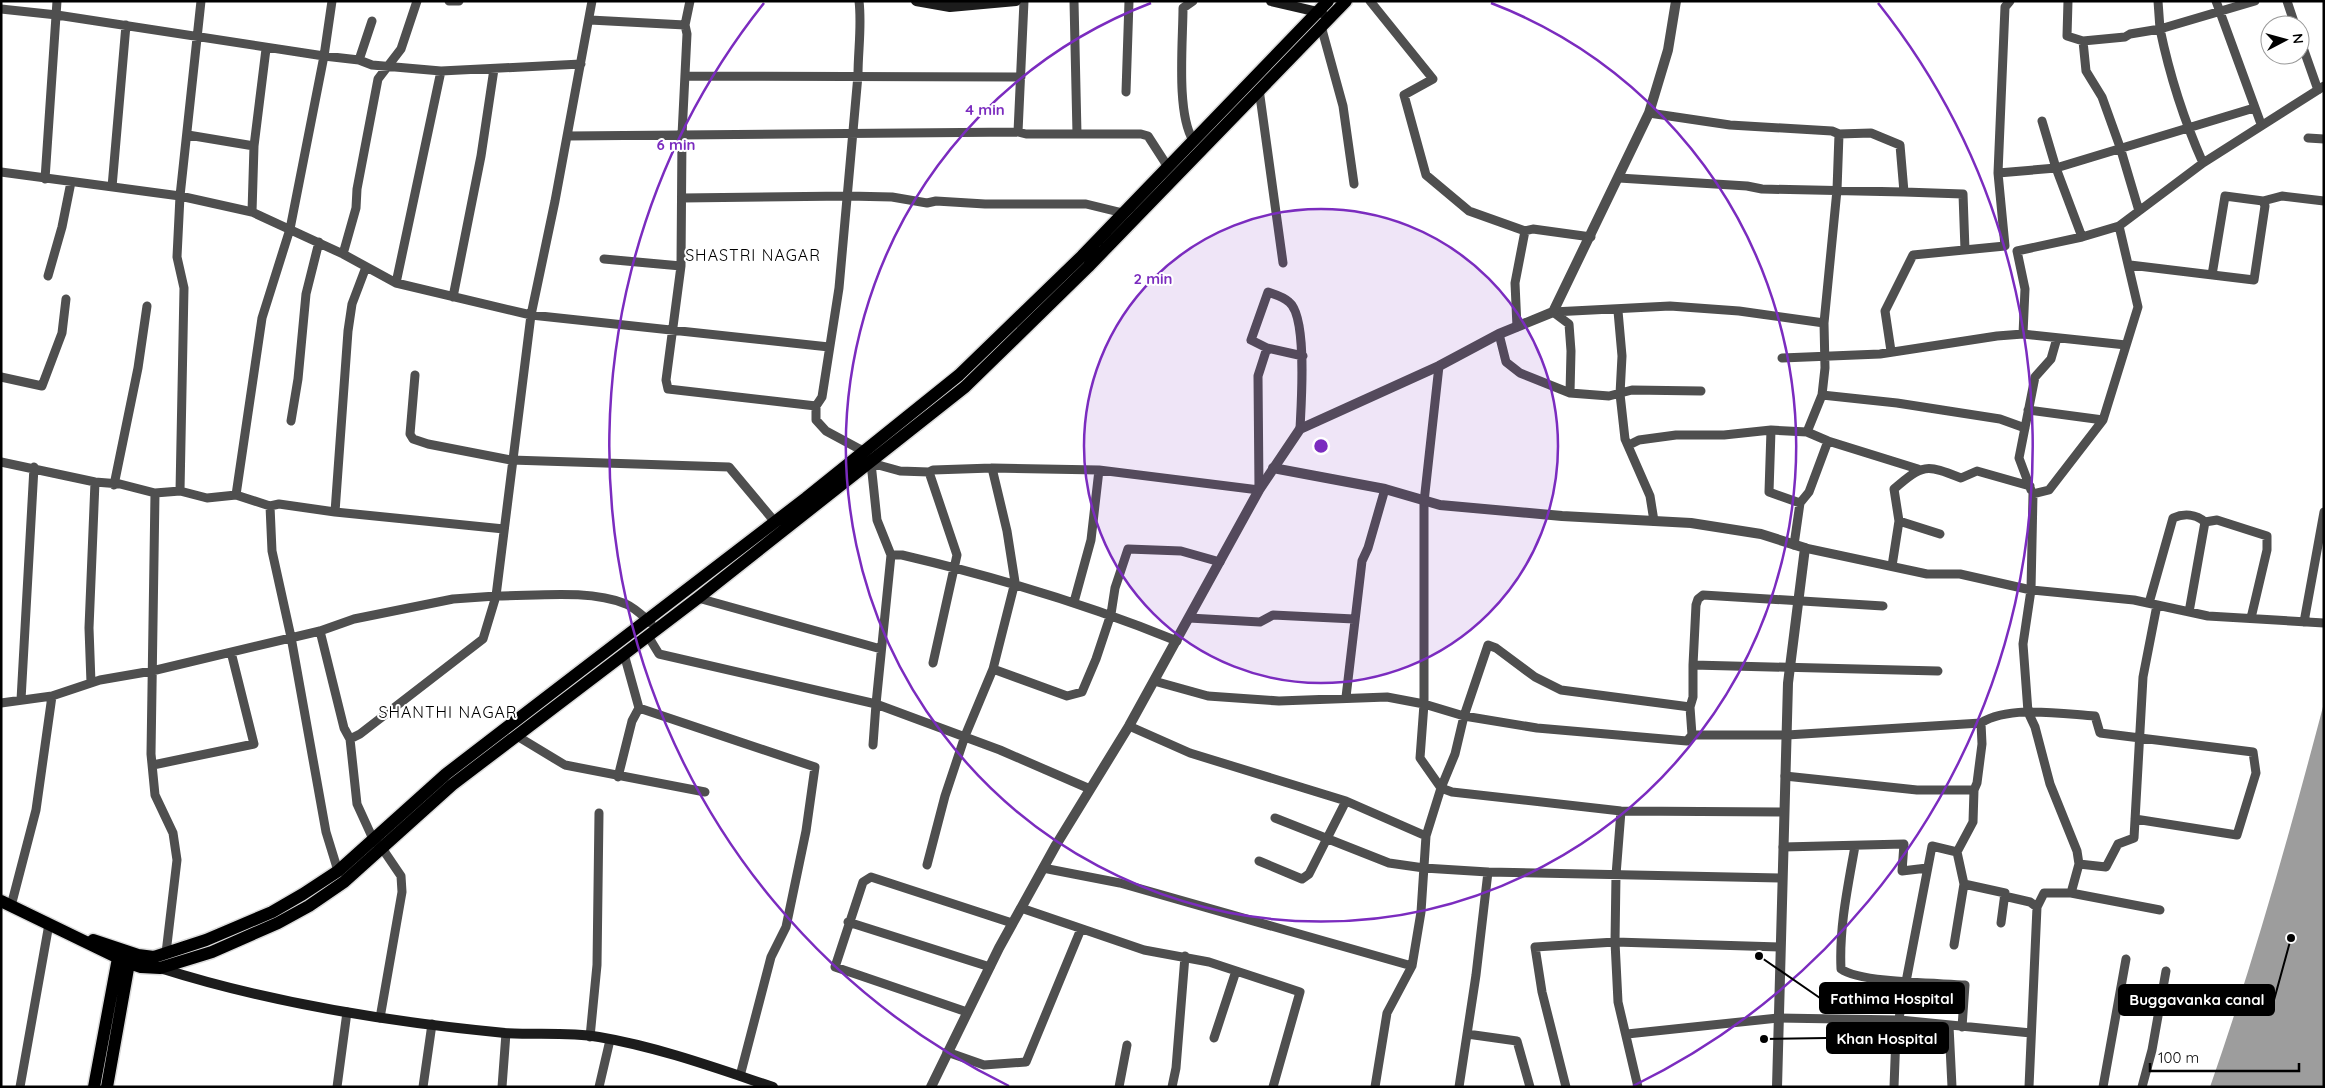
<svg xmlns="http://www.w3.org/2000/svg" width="2325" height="1088" font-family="Quicksand,sans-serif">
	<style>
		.water { fill: #9d9d9d }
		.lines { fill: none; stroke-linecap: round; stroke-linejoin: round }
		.primary-casing { stroke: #dbdbdb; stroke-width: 15 }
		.minor { stroke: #4f4f4f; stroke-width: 9 }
		.tertiary { stroke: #4f4f4f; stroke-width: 10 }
		.secondary { stroke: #1c1c1c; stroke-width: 10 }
		.primary { stroke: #000; stroke-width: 12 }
		.ring { fill: none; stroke: #7b2cbf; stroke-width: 2.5 }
		.labels { text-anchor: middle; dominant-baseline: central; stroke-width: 4; stroke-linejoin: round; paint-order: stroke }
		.quarter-label { font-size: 16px; letter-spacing: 1px; fill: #000; stroke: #fff }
		.centre { fill: #7b2cbf; stroke: #fff; stroke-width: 2.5 }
		.ring-label { font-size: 15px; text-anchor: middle; font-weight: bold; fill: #7b2cbf; stroke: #fff; stroke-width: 4; stroke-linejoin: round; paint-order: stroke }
		.leader { fill: none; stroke: #000; stroke-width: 2 }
		.callout-dot { fill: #000; stroke: #fff; stroke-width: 2 }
		.callout { fill: #000; stroke: #000; stroke-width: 2 }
		.callout-label { font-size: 15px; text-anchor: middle; font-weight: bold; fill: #fff }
	</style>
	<rect width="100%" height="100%" fill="#fff"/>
	<path class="water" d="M2324,703V1086L2210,1087C2254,961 2290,832 2324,703Z"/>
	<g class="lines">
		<defs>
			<path id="primary" d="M1,901L129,963L141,967L160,968L212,952L278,923L309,906L344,882L452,785L698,598L965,387L1088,267L1346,1
				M93,940L138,955L154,957L206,940L272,912L303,894L338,871L446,774L806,498L959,375L1082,256L1328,1
				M94,1087L118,958
				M107,1087L129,963"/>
		</defs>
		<use href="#primary" class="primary-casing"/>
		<path class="minor" d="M332,1L324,56L359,60L372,21
			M449,1H459
			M592,1L555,201L531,315L496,596C536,596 589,589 626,604C635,608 644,617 651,623
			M690,1L685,25L687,34L682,135L681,266L666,380L668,389L816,406
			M859,1C862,26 858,50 858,75L839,288L822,397L816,406V420L826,431L865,452L866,455
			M1074,1L1077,134
			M1193,1L1183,8C1183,41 1176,113 1193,140
			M1370,1L1433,79L1404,95L1426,175L1469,211L1525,231L1533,229L1591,237
			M2068,1L2067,36L2083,41L2125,37L2130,34L2160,29C2170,77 2183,118 2203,163
			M2158,1L2160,29L2255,1
			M2216,1L2261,124
			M2287,1L2295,25
			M1,9L57,15L324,56L290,229L262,318L236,495L270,506L279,504L335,512L504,529
			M590,20L685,25
			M1321,26L1343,106L1354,184
			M2300,39L2318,90
			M2083,41L2086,71L2102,97L2120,147L2139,211
			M359,60L372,65L441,71L581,64
			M686,76L1021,77
			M1259,89L1283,263
			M1126,92L1129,1
			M2042,121L2056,168L2082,237
			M1018,132L1024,1
			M188,135L254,146
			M568,136L1018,132L1026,134H1141L1148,136L1168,167
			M2308,138L2324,139
			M1,172L180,196L252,212L343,254L396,283L531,315L829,347
			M1998,173L2056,168L2254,108
			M1619,178L1747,186L1762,189L1904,192L1900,145L1871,133L1839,134L1832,131L1730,125L1649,113
			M45,179L57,1
			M112,187L126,25
			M1904,192L1963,194L1965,250
			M682,198L848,196L892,197L927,203L936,201L985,204H1086L1123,213
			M252,212L254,146L266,49
			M343,254L356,208L357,189L378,79L401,49L417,1
			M604,259L681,266
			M2130,265L2254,280L2265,206L2263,201
			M2212,275L2225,196L2263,201L2282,196L2324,201
			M48,276L62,227L71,182
			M396,283L441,71
			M453,297L481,156L494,69
			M1618,311L1622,356L1620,394L1625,439L1650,496L1654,521
			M1517,327L1515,283L1525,231
			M1499,334L1506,362L1520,373L1570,393L1609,396L1632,390L1701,391
			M2023,334L2126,345
			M1891,351L1885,311L1913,255L2005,246L1998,173L2005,7L2010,1
			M1782,358L1880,354L1997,336L2023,334L2025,289L2017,251L2082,237L2119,226L2203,163L2324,86
			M1439,366L1424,502V704L1420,758L1441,788L1452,792L1621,811L1784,812
			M415,375L410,434L413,439L428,444L511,460L729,467L775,522
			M1,377L42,386L62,333L66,299
			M1570,393L1571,351L1569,324L1553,312L1670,306L1739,311L1824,323
			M1822,395L1897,403L2000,419L2025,428
			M2028,410L2103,420
			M291,421L298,379L306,294L319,242
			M1300,429C1301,405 1308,317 1289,302C1284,297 1274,294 1268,292L1251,340L1267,348L1303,356
			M1771,430L1769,492L1800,503
			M1807,432L1822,395L1825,368L1824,323L1837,190L1839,134
			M1629,445L1639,440L1676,435H1724L1771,430L1807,432L1828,441L1918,469
			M1,462L95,482L120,484L155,493L180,491L207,498L236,495
			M929,472L957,555L933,663
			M114,485L138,368L147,306
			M2031,490L2019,458L2035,377L2051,359L2057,338
			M180,491L184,288L177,257L180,196L201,1
			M155,493L151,754L155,795L173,833L177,860L166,953
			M270,506L272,551L291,637L326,832L338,871
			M335,512L348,331L352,304L366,267
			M1940,534L1899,521L1894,489C1923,464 1926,464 1961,478L1977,471L2030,486
			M1794,545L1800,503L1809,492L1828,441
			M1805,548L1927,574H1960L2031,590L2134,600L2208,616L2324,623
			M891,555H902C996,577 1087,604 1177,641
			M1892,566L1899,521
			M698,598L881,649
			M1074,602L1091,540L1099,470
			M2149,603L2173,518C2184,513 2196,514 2205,522L2217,520L2267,536V550L2251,618
			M1883,606L1703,595L1698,599L1696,605L1693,665L1938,671
			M2189,612L2205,522
			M1189,618L1260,622L1273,615L1354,619
			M2304,622L2324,512
			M320,631L344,728L350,739L357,804L373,839L382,848L401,876L402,892L380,1018
			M648,636L659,654L876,704L891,555L877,520L871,463L900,471L929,472L933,470L992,468L1099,470L1259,490L1258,376L1267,348
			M993,669L1067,696L1082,692L1096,659L1111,614L1115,588L1128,549L1181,551L1220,562
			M1154,681L1208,696L1279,701L1387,697L1424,704L1464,716L1537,728L1687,741L1692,735L1690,707L1693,697V665
			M91,683L89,628L95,482
			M1346,697L1362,561L1368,548L1385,489
			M21,700L34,467
			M1,703L52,696L100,680L152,671L320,631L354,619L453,599L496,596L483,639L360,734L350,739
			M639,708L815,767L806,831L786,927L771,957L740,1076
			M1981,723L1982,744L1977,783L1974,790L1973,822L1957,852L1964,884L2005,893L2001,923
			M1129,726L1190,753L1346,801L1426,836
			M1692,735H1787L1981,723C2009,705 2063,714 2095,716L2100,733L2253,752L2256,773L2237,835L2135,819
			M517,736L565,765L705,792
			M873,745L876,704L1000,750L1090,789
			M153,765L254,744L231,652
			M1785,776L1917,790H1974
			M618,777L632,721L639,708L624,654
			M1621,811L1616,875L1615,942L1618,1002L1638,1087
			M1275,818L1389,863L1424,868L1488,872L1782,878
			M1855,846C1848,886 1839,927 1841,969C1860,983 1938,983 1965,985L1962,1027
			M1783,847L1904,844L1902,871L1927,868
			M1259,861L1302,879L1309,874L1346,801
			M2079,864L2106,867L2118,844L2134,838L2143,677L2157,605
			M927,865L945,796L965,736L993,669L1015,582L1007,531L992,468
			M1043,868L1120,883L1412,966
			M2071,893L2160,910
			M2004,896L2030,902L2037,907
			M11,906L36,810L52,696
			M1021,908L1144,950L1209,962L1300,992L1273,1087
			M848,922L990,967
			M1954,945L1964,884
			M967,1012L835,967L863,882L871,877L1012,923
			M1949,1026L1952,1087
			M1467,1034L1517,1041L1530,1087
			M1627,1034L1778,1018L1900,1020L2031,1033
			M590,1037L597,965L599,813
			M1214,1038L1236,971
			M947,1052L984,1065L1026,1062L1081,929
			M20,1087L49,924
			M337,1087L347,1012
			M423,1087L432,1024
			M502,1087L506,1033
			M599,1087L610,1040
			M1119,1087L1127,1045
			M1172,1087L1176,1068L1185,956
			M1375,1087L1387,1013L1412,966L1421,912L1426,836L1441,788L1455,754L1464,716L1488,645L1496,648L1535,677L1561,690L1690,707
			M1459,1087L1476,975L1488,872
			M1566,1087L1542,992L1535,947L1615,942L1780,947
			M1894,1087L1896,1034L1932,846L1957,852
			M2029,1087L2037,907L2044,893H2071L2079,864L2077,851L2050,784L2035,727L2028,712L2023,644L2031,590L2033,494L2049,490L2103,420L2138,307L2119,226
			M2103,1087L2126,959
			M2142,1087L2152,1050L2166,971"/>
		<path class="tertiary" d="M1273,468L1385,489L1440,505L1562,516L1691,523L1761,534L1805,548L1788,683L1777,1087
			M931,1087L999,948L1056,845L1129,726L1259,490L1300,429L1439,366L1499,334L1553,312L1649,113L1668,50L1676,1"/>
		<path class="secondary" d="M916,1L950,7L1016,1
			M1271,1L1322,13
			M160,968C270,1003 389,1022 505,1033C536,1035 568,1032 599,1037C658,1047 716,1068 773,1087"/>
		<use href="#primary" class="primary"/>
	</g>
	<circle cx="1321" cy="446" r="237" fill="#7b2cbf" fill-opacity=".12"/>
	<g class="ring">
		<circle cx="1321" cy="446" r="237"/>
		<path d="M1491 3A475 475 0 1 1 1151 3"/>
		<path d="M1009 1086A712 712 0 0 1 764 3M1878 3A712 712 0 0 1 1633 1086"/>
	</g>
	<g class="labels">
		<g class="quarter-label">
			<text x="753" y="255">SHASTRI NAGAR</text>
			<text x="448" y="712">SHANTHI NAGAR</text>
		</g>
	</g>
	<circle cx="1321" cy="446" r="8" class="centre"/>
	<g class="ring-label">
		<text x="985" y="115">4 min</text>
		<text x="676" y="150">6 min</text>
		<text x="1153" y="284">2 min</text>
	</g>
	<path class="leader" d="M1759 956L1820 998M2291 938L2274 1000M1764 1039L1827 1038"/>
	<g class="callout-dot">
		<circle cx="1759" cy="956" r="5"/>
		<circle cx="2291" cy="938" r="5"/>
		<circle cx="1764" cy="1039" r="5"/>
	</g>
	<g class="callout">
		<rect x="1820" y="983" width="144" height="30" rx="5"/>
		<rect x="2119" y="985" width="155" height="30" rx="5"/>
		<rect x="1827" y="1023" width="121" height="30" rx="5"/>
	</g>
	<g class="callout-label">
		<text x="1892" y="1004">Fathima Hospital</text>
		<text x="2197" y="1005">Buggavanka canal</text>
		<text x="1887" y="1044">Khan Hospital</text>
	</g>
	<rect width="2325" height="1088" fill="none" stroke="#000000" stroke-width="5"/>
	<g transform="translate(2285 40) rotate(84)"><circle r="24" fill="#ffffff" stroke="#999999"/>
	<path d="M0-4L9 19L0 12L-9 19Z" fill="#000000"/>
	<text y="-8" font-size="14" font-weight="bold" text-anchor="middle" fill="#000000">N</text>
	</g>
	<path d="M2150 1063v8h149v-8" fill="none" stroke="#000000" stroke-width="2.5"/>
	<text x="2158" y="1063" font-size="15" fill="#000000" stroke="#ffffff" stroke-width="4" paint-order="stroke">100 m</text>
</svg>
